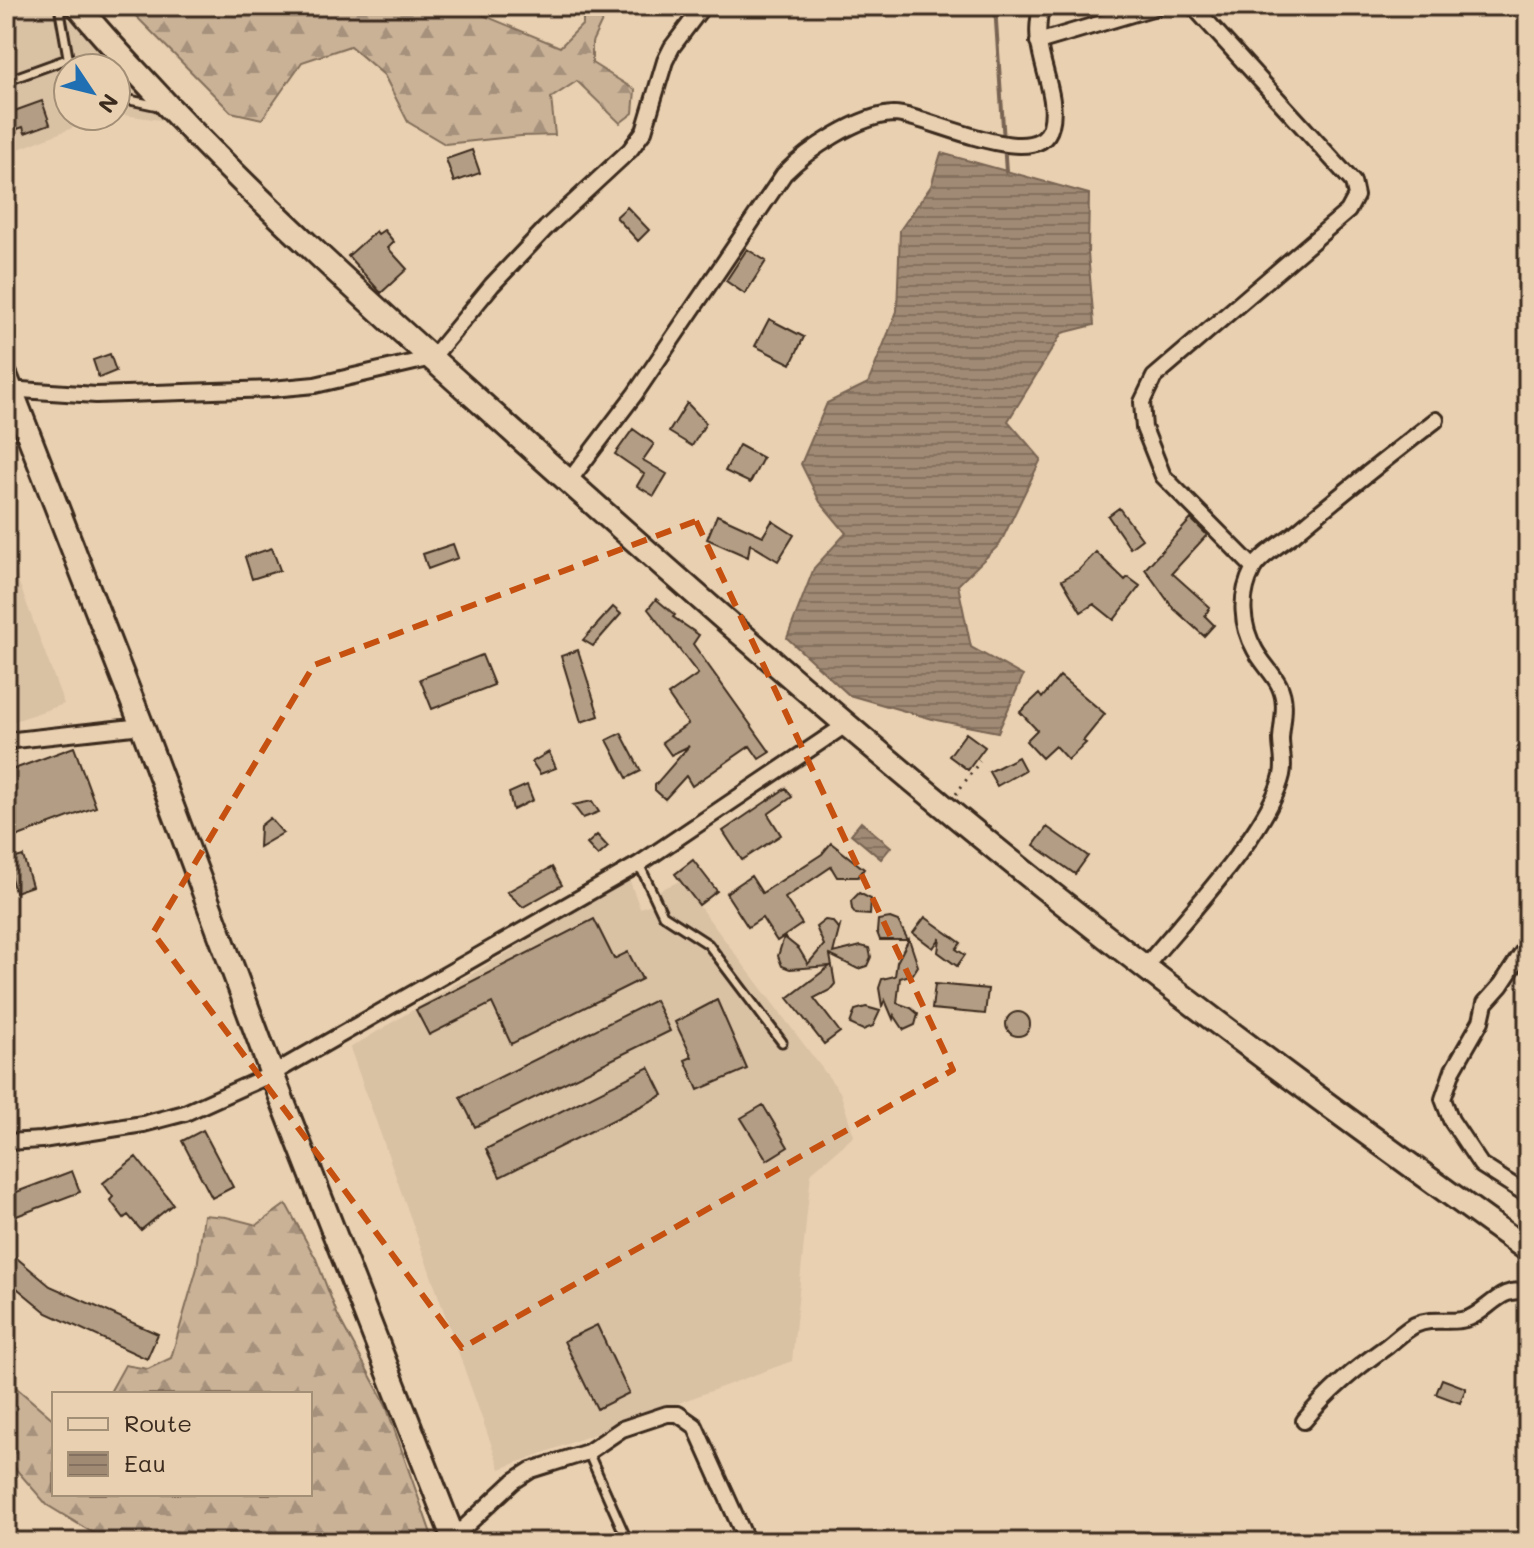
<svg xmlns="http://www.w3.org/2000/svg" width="1534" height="1548" font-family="Mali,sans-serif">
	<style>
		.built { fill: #d9c1a4 }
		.forest { fill: url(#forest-firs); stroke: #826e5a; stroke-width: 2 }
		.water { fill: url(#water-rules); stroke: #786452; stroke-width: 2 }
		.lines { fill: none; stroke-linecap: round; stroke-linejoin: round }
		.stream { stroke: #786452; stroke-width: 4 }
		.building { fill: #b39d84; stroke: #3b2a1e; stroke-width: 2 }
		.service-casing { stroke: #3b2a1e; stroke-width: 13 }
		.minor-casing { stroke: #3b2a1e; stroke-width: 20 }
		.primary-casing { stroke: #3b2a1e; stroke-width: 28 }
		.path { stroke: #3b2a1e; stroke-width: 3; stroke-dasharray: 2 6; stroke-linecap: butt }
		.service { stroke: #e9d0b1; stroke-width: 7 }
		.minor { stroke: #e9d0b1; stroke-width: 14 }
		.primary { stroke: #e9d0b1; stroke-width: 22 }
		.marked { fill: none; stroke: #c55010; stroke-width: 6; stroke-dasharray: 16 10; stroke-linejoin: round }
	</style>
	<defs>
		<pattern id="forest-firs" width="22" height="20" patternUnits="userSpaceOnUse" patternTransform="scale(2)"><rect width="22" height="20" fill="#cab297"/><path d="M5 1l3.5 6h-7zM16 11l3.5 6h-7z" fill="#a5917b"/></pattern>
		<pattern id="water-rules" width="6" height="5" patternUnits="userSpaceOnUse" patternTransform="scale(2)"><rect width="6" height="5" fill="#a08a74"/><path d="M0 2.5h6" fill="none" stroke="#84715f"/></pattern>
	</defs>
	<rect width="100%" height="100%" fill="#e9d0b1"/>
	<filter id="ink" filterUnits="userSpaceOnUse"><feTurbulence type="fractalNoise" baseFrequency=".0125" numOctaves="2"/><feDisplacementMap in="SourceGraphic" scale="16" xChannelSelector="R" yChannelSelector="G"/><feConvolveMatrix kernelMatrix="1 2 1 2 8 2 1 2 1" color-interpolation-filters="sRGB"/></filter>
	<g filter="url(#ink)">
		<path class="built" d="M6,6H51L89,33L176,122L116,114V68H68V116H103L6,154Z
			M6,548L64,704L6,724Z
			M629,879L640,908L657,902L660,890L680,881L840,1092L854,1136L811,1173L792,1361L500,1469L350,1048Z"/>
		<path class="forest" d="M126,6H461L560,47L583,24V6H609L592,42V63L635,90L633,113L620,123L577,81L551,98L555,135L521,136L445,144L408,122L384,75L350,46L302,62L262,119L231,112Z
			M286,1204L316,1259L338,1316L385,1403L434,1542H108L47,1505L6,1458V1379L54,1420V1494H310V1394H109L125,1365L148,1369L171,1358L197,1268L204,1215L226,1217L257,1225Z"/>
		<path class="water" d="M941,153L1089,194L1088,253L1094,325L1062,333L1008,421L1041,459L1000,544L958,585L971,647L1023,676L998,732L936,720L849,695L787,638L814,568L846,533L820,502L801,464L827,403L868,383L897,311L900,230L931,186Z
			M861,822L891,847L881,859L851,834Z"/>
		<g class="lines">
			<path class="stream" d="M995,6L1006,172"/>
		</g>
		<path class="building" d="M42,101L50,124L25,133L23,127L6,133V114Z
			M472,150L480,173L454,182L446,159Z
			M627,207L649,230L638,241L616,217Z
			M384,230L394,242L388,248L407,269L381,293L348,256L376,231L378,234Z
			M747,249L766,261L745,294L726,281Z
			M769,319L804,337L791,364L755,346Z
			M110,354L116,371L99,378L93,360Z
			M687,403L706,423L692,446L669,432Z
			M633,429L654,444L643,460L667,474L654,496L637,486L644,474L615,454Z
			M739,445L763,458L750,483L725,471Z
			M1119,508L1142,539L1130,548L1108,516Z
			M717,515L763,536L772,521L794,535L778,561L750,544L748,557L707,539Z
			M1191,519L1207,535L1172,573L1210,607L1205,616L1214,625L1204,636L1173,608L1145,569Z
			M453,544L458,558L428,569L423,554Z
			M272,548L280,570L252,579L245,557Z
			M1096,552L1125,580L1128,577L1140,586L1114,620L1094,604L1081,612L1062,580L1079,570Z
			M656,599L675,615L673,617L699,635L693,644L770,752L759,759L750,746L692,786L686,776L665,799L655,790V785L689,746L671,755L662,742L688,724L668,695L698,674L648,609Z
			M613,607L621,614L593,646L583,640Z
			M578,650L599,716L581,722L561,656Z
			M482,655L494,685L432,709L420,679Z
			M1060,676L1105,714L1083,741L1086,743L1068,760L1055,746L1042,758L1026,741L1037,730L1020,712L1039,694L1042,698Z
			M621,733L641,771L627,778L607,740Z
			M966,733L985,747L968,770L949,756Z
			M74,747L96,807L13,838L6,820V772Z
			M549,752L556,768L540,774L532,762Z
			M1018,757L1025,770L997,786L989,772Z
			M527,785L533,800L513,810L509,793Z
			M786,788L792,797L768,814L781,835L742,860L723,831Z
			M592,801L599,812L583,818L573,805Z
			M270,818L283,833L259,847L260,826Z
			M1047,827L1088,856L1075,874L1034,845Z
			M597,835L608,847L598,856L587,844Z
			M831,843L864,869L858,877H837L831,867L785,898L802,924L777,941L762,918L748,927L726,893L751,876L762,893L822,854Z
			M23,856L32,886L15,892L6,861Z
			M693,860L717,891L699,905L675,874Z
			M552,867L562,885L523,907L507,892Z
			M859,893L871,899L870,915L856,914L852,909L851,901Z
			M925,917L961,943L956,949L965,955L957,966L938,952L940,938L933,948L913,933Z
			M890,918L898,921L908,940H880L877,932L878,920Z
			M594,919L614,959L628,952L642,979L511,1044L492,1003L429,1035L416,1010Z
			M825,920L832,921L838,928L840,926L833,953L861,946L869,948L871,957L867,966L858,969L830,955L835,984L830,990L814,998L840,1032L824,1044L788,998L830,966L790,969L782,966L778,956L784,937L799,949L808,964L824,945L816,927Z
			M909,939L918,966L913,974L900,978L897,1003L911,1008L918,1014L915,1025L904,1030L894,1015L893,1019L885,1000L882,1006L879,988L882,979L895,976L897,962Z
			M935,984L988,989L985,1014L932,1009Z
			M655,1000L670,1031L475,1127L460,1097Z
			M717,1000L747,1069L698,1090L685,1060L692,1057L675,1022Z
			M866,1007L880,1011L873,1026L863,1030L850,1024L855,1010Z
			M1006 1024a12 12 0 1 1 24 0a12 12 0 1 1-24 0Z
			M649,1067L663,1095L500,1177L486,1149Z
			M763,1105L788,1147L767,1160L741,1118Z
			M203,1130L233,1187L212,1198L182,1141Z
			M136,1157L173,1204L141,1230L128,1215L124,1218L110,1200L113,1197L103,1183Z
			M72,1171L80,1192L6,1220V1196Z
			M6,1249L50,1286L158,1334L147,1359L47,1313L6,1279Z
			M597,1325L629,1393L597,1409L564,1341Z
			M1442,1379L1466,1388L1460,1403L1436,1394Z"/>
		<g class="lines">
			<defs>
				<path id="service" d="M59,6L70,68
					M6,81L67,59
					M116,97L158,106
					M639,864L663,915L708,944L782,1042
					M588,1452L628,1542"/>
				<path id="minor" d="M1193,6L1353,182L1356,196L1348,211L1154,377L1142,402L1144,428L1163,476L1253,567
					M1038,42L1159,6
					M6,389L96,395L272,389L315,385L432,358L492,285L546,228L630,150L644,131L665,61L672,47L703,6
					M569,481L635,394L784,174C807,150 859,115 894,114C925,114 1039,175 1051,126C1058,100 1042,69 1039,42C1037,30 1039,18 1041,6
					M6,741L142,726
					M1528,944L1501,985L1485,1003L1481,1021L1453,1070L1443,1099L1451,1120L1481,1165L1528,1195
					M1145,967C1183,920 1269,831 1282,775C1285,762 1281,752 1281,739C1282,721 1288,703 1279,685C1273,673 1262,663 1255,650C1241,625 1239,596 1253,569C1260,556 1282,543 1294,534C1340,495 1388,457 1436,420
					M6,1142L42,1140L143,1124L185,1113L272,1074L639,864L847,724
					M1304,1421C1328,1391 1355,1369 1386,1347C1395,1340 1405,1330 1415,1325C1434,1316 1451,1325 1469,1318C1489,1310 1502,1284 1528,1293
					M454,1537L514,1481L531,1470L588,1452L622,1429L667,1414H678L695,1426L747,1542"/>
				<path id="primary" d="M78,6C106,41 138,73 168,106C278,222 399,329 518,436C706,605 897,773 1096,929C1237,1040 1382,1145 1528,1250
					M6,377L142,726L272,1074L455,1542"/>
			</defs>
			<use href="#service" class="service-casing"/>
			<use href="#minor" class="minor-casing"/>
			<use href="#primary" class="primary-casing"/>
			<path class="path" d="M956,794L980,761"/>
			<use href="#service" class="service"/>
			<use href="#minor" class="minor"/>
			<use href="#primary" class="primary"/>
		</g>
	</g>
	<path class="marked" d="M696,521L953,1070L462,1348L153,933L314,665Z"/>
	<rect width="1534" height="1548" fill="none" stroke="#e9d0b1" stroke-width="32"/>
	<rect x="16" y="16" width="1502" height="1516" fill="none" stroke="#3b2a1e" stroke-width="3" filter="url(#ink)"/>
	<rect x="52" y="1392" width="260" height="104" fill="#e9d0b1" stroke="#a38e76" stroke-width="2"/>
	<rect x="68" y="1418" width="40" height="12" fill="#e9d0b1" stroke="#a38e76" stroke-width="2"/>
	<text x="124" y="1432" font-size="24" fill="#3b2a1e">Route</text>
	<rect x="68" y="1452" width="40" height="24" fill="url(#water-rules)" stroke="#a38e76" stroke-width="2"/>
	<text x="124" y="1472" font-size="24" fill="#3b2a1e">Eau</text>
	<g transform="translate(92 92) rotate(125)"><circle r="38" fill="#e9d0b1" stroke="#a38e76" stroke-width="2"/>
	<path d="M0-6L14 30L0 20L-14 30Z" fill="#1f6fb2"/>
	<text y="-12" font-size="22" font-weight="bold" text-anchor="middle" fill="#3b2a1e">N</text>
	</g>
</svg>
